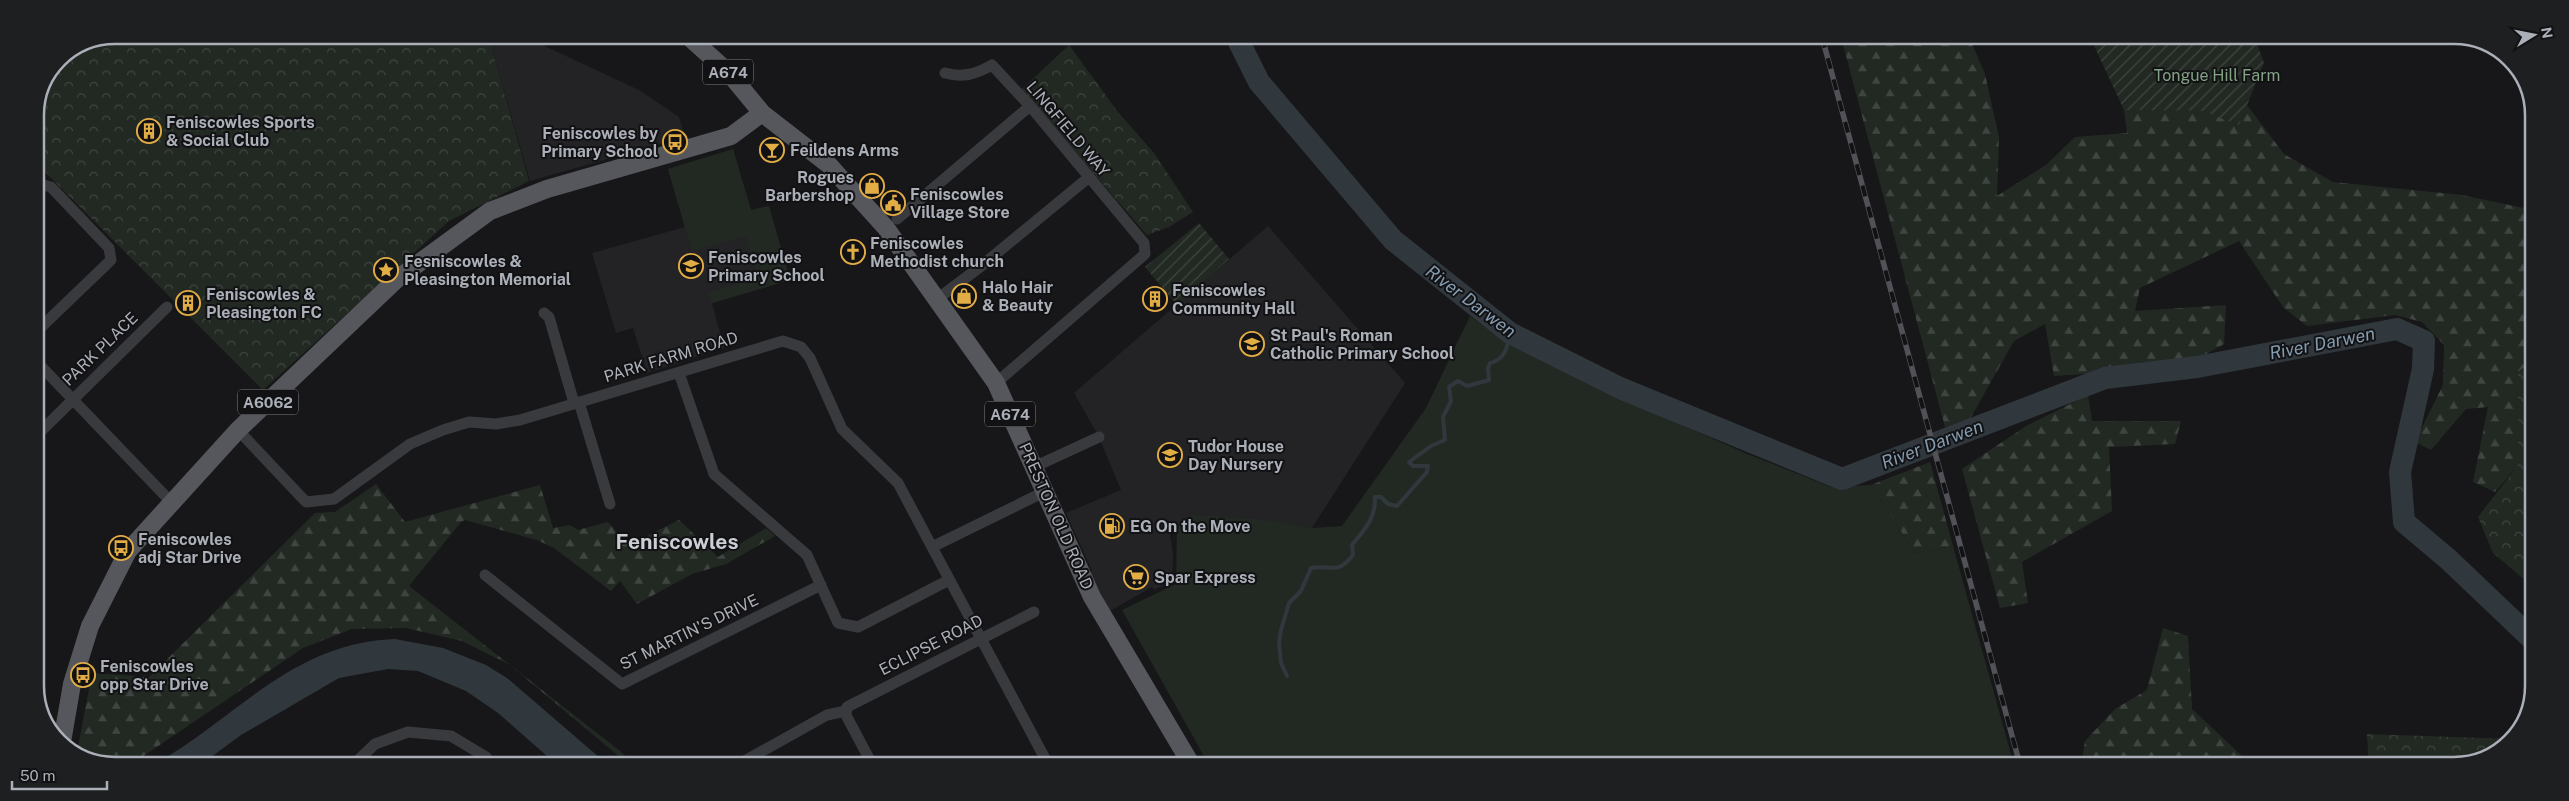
<svg xmlns="http://www.w3.org/2000/svg" width="2569" height="801" font-family="'Public Sans',sans-serif">
	<style>
		.built { fill: #232326 }
		.grass { fill: #222923 }
		.forest { fill: url(#forest-firs) }
		.park { fill: url(#park-crowns) }
		.garden { fill: url(#garden-furrows) }
		.water { fill: #30383e }
		.lines { fill: none; stroke-linecap: round; stroke-linejoin: round }
		.stream { stroke: #30383e; stroke-width: 4 }
		.river { stroke: #30383e; stroke-width: 22 }
		.minor { stroke: #393a3e; stroke-width: 11 }
		.primary { stroke: #55575d; stroke-width: 18 }
		.rail-casing { stroke: #505257; stroke-width: 5.5 }
		.rail { stroke: #121214; stroke-width: 4; stroke-dasharray: 11; stroke-linecap: butt }
		.labels { text-anchor: middle; dominant-baseline: central; stroke-width: 4; stroke-linejoin: round; paint-order: stroke }
		.shield { fill: #121214; stroke: #7d8087; stroke-width: 1 }
		.shield-label { font-size: 15px; font-weight: bold; fill: #abafb8 }
		.park-label { font-size: 16px; fill: #83a185; stroke: #121214 }
		.poi-label { font-size: 16px; font-weight: bold; fill: #abafb8; stroke: #121214; text-anchor: start }
		.street-label { font-size: 16px; fill: #abafb8; stroke: #121214 }
		.water-label { font-size: 18px; font-style: italic; fill: #859cb0; stroke: #121214 }
		.district-label { font-size: 21px; font-weight: bold; fill: #cbced4; stroke: #121214 }
		.rim { fill: none; stroke: #abafb8; stroke-width: 2.5 }
	</style>
	<defs>
		<pattern id="forest-firs" width="22" height="20" patternUnits="userSpaceOnUse" patternTransform="scale(1.25)"><rect width="22" height="20" fill="#222923"/><path d="M5 1l3.5 6h-7zM16 11l3.5 6h-7z" fill="#3f4641"/></pattern>
		<pattern id="park-crowns" width="20" height="18" patternUnits="userSpaceOnUse" patternTransform="scale(1.25)"><rect width="20" height="18" fill="#222923"/><path d="M2 6a3 3 0 1 1 6 0M12 15a3 3 0 1 1 6 0" fill="none" stroke="#3f4641"/></pattern>
		<pattern id="garden-furrows" width="10" height="10" patternUnits="userSpaceOnUse" patternTransform="scale(1.25)"><rect width="10" height="10" fill="#222923"/><path d="M-1 1l2-2M0 10L10 0M9 11l2-2" fill="none" stroke="#3f4641"/></pattern>
	</defs>
	<rect width="100%" height="100%" fill="#171719"/>
	<path class="built" d="M488,35H521L639,90L679,117L685,137L530,181Z
		M733,149L751,210L769,206L790,280L712,303L724,348L647,373L633,328L616,333L592,253L685,227L668,169Z
		M1268,226L1405,383L1312,528L1192,515L1170,535L1173,554L1172,581L1154,590L1152,587L1108,612L1087,575L1092,571L1066,513L1121,490L1098,435L1074,393Z"/>
	<path class="grass" d="M733,149L751,210L769,206L790,280L712,303L709,293L758,277L746,236L692,251L668,169Z
		M1470,316L1493,333L1598,388L1745,453L1831,487L1871,485L1915,553L1953,546L2014,765H1209L1122,610L1176,584L1177,528L1192,515L1258,519L1312,528L1342,526L1426,408Z"/>
	<path class="forest" d="M1841,37H1969L1985,74L1999,137L1997,196L2046,165L2075,137L2127,133L2124,110L2203,111L2239,125L2247,105L2284,154L2333,182L2462,195L2533,210V361L2518,372V465L2495,492L2473,482L2488,407L2466,409L2431,450L2415,442L2443,385L2444,345L2422,322L2395,315L2307,326L2283,307L2239,241L2140,288L2135,311L2226,305L2224,344L2190,363L2144,362L2085,374L2054,376L2045,324L2014,341L1966,426L1945,427Z
		M2088,395L2092,421H2181L2175,444L2109,447L2112,511L2022,562L2028,603L2000,608L1962,469L2026,426Z
		M1930,462L1953,546L1915,553L1871,485Z
		M376,484L405,522L540,485L553,528L570,525L578,530L608,522L628,545L679,520L718,557L766,528L775,536L726,564L692,574L637,604L620,581L611,591L554,548L537,540L465,520L461,522L409,586L620,751L634,764H628L510,665L462,641L406,628L352,629L303,648L139,759L120,763H94L77,752L92,673L149,677L315,513L335,512Z
		M2163,628L2188,636L2192,709L2242,756L2245,766H2081L2085,741L2115,709L2147,690Z"/>
	<path class="park" d="M115,35H488L529,181L449,221L263,390L35,162V115L59,58Z
		M1069,45L1118,112L1154,153L1193,212L1169,227L1147,235L1021,90Z
		M2533,361L2532,586L2493,553L2478,517L2518,465V372Z
		M2367,734L2510,739C2487,773 2407,766 2369,766Z"/>
	<path class="garden" d="M2090,37L2255,38L2264,63L2239,125L2202,111L2124,110Z
		M1199,223L1229,259L1177,305L1145,267Z"/>
	<path class="water" d="M395,639L443,648L486,665L507,678L607,764H556L498,713L466,691L418,671L388,669L339,678L241,735L203,763H157C239,716 292,643 395,639Z"/>
	<g class="lines">
		<path class="stream" d="M1287,676L1281,663L1279,643L1281,630L1289,603L1301,591L1311,568C1331,564 1337,576 1353,555L1352,545C1365,529 1376,518 1375,497H1381L1388,504L1397,506L1427,472L1428,466H1413L1409,462L1431,446L1445,440L1443,417L1451,401L1449,387L1458,381L1467,386L1489,380L1488,368L1490,363C1505,360 1508,346 1510,333"/>
		<path class="river" d="M1236,36L1259,82L1393,240L1510,333L1620,388L1842,479L2105,378L2197,367L2397,329L2424,341L2423,369L2400,472L2404,522L2448,559L2531,638"/>
		<path class="minor" d="M945,73C963,78 976,74 992,65L1030,106L1144,243L1145,254L996,383
			M35,188L40,184L51,187L109,248L111,260L35,333
			M897,219L1030,106
			M936,300L980,267L1088,178
			M544,313L549,317L574,403
			M35,360L172,503
			M679,373L714,474L807,555L838,623L858,627L949,580
			M579,402L610,504
			M238,430L306,502L334,499L410,444L443,430L469,422L496,424L520,420L783,341L801,347L810,358L842,429L898,483L932,547L1044,492
			M35,437L167,307
			M1034,467L1099,437
			M932,547L1048,764
			M485,575L622,684L821,585
			M354,764L375,744L408,732L451,736L486,757L490,764
			M739,764L827,715L846,711
			M872,764L846,715L847,707L1034,612"/>
		<path class="primary" d="M688,36L729,73L762,113L829,165L886,228L996,383L1092,597L1191,764
			M62,742L72,684L90,626L128,551L238,430L397,279L490,211L547,189L731,136L762,113"/>
		<defs>
			<path id="rail" d="M1822,37L2020,765"/>
		</defs>
		<use href="#rail" class="rail-casing"/>
		<use href="#rail" class="rail"/>
	</g>
	<defs>
		<symbol id="building-ring" viewBox="-11 -11 22 22"><circle r="9.5" fill="#121214" stroke="#e3ad45" stroke-width="1.5"/><path d="M-4-6H4V6H1V3H-1V6H-4ZM-2.5-4.3h1.7v1.8h-1.7ZM.8-4.3h1.7v1.8H.8ZM-2.5-1h1.7V.8h-1.7ZM.8-1h1.7V.8H.8Z" fill="#e3ad45"/></symbol>
		<symbol id="bus-ring" viewBox="-11 -11 22 22"><circle r="9.5" fill="#121214" stroke="#e3ad45" stroke-width="1.5"/><path d="M-5-6H5V4H4V6H2V4H-2V6H-4V4H-5ZM-3.5-4V0h7V-4ZM-3.5 1.2v1.5H-2V1.2ZM2 1.2v1.5H3.5V1.2Z" fill="#e3ad45"/></symbol>
		<symbol id="bar-ring" viewBox="-11 -11 22 22"><circle r="9.5" fill="#121214" stroke="#e3ad45" stroke-width="1.5"/><path d="M-6-5H6L.8 .8V4.5H3.5V6h-7V4.5H-.8V.8Z" fill="#e3ad45"/></symbol>
		<symbol id="shop-ring" viewBox="-11 -11 22 22"><circle r="9.5" fill="#121214" stroke="#e3ad45" stroke-width="1.5"/><path d="M-5-2.5h2.3a2.7 3.5 0 0 1 5.4 0H5L5.5 6h-11ZM-1.5-2.5h3a1.5 2.3 0 0 0-3 0Z" fill="#e3ad45"/></symbol>
		<symbol id="civic-ring" viewBox="-11 -11 22 22"><circle r="9.5" fill="#121214" stroke="#e3ad45" stroke-width="1.5"/><path d="M-.6-6.5H3V-4.5H.6V-3L4-1V1h2V6H-6V1h2V-1L-.6-3ZM-1.2 2.5V6h2.4V2.5Z" fill="#e3ad45"/></symbol>
		<symbol id="church-ring" viewBox="-11 -11 22 22"><circle r="9.5" fill="#121214" stroke="#e3ad45" stroke-width="1.5"/><path d="M-1.2-6h2.4v3.5h3.3v2.4h-3.3V6h-2.4V-.1h-3.3v-2.4h3.3Z" fill="#e3ad45"/></symbol>
		<symbol id="school-ring" viewBox="-11 -11 22 22"><circle r="9.5" fill="#121214" stroke="#e3ad45" stroke-width="1.5"/><path d="M0-5L7-2L0 1L-7-2ZM-4 1L0 2.5L4 1V4Q0 6-4 4Z" fill="#e3ad45"/></symbol>
		<symbol id="sight-ring" viewBox="-11 -11 22 22"><circle r="9.5" fill="#121214" stroke="#e3ad45" stroke-width="1.5"/><path d="M0-6L1.8-2.2L6-1.7L2.9 1.2L3.7 5.4L0 3.3L-3.7 5.4L-2.9 1.2L-6-1.7L-1.8-2.2Z" fill="#e3ad45"/></symbol>
		<symbol id="fuel-ring" viewBox="-11 -11 22 22"><circle r="9.5" fill="#121214" stroke="#e3ad45" stroke-width="1.5"/><path d="M-5.5-6h7V0h2V4h1.3V-2.5L3-4.5l.8-.8L6-3V5H2.5V1h-1V6h-7ZM-4.2-4.7v3.2H.2V-4.7Z" fill="#e3ad45"/></symbol>
		<symbol id="supermarket-ring" viewBox="-11 -11 22 22"><circle r="9.5" fill="#121214" stroke="#e3ad45" stroke-width="1.5"/><path d="M-6-5.5h2.5l.6 2H6L4.5 2H-2.5L-4.4-4H-6ZM-1.5 3.2a1.3 1.3 0 1 0 .1 0ZM3 3.2a1.3 1.3 0 1 0 .1 0Z" fill="#e3ad45"/></symbol>
	</defs>
	<g fill-rule="evenodd">
		<use href="#building-ring" x="135" y="117" width="28" height="28"/>
		<use href="#bus-ring" x="661" y="128" width="28" height="28"/>
		<use href="#bar-ring" x="758" y="136" width="28" height="28"/>
		<use href="#shop-ring" x="858" y="172" width="28" height="28"/>
		<use href="#civic-ring" x="879" y="189" width="28" height="28"/>
		<use href="#church-ring" x="839" y="238" width="28" height="28"/>
		<use href="#school-ring" x="677" y="252" width="28" height="28"/>
		<use href="#sight-ring" x="372" y="256" width="28" height="28"/>
		<use href="#shop-ring" x="950" y="282" width="28" height="28"/>
		<use href="#building-ring" x="1141" y="285" width="28" height="28"/>
		<use href="#building-ring" x="174" y="289" width="28" height="28"/>
		<use href="#school-ring" x="1238" y="330" width="28" height="28"/>
		<use href="#school-ring" x="1156" y="441" width="28" height="28"/>
		<use href="#fuel-ring" x="1098" y="512" width="28" height="28"/>
		<use href="#bus-ring" x="107" y="534" width="28" height="28"/>
		<use href="#supermarket-ring" x="1122" y="563" width="28" height="28"/>
		<use href="#bus-ring" x="69" y="661" width="28" height="28"/>
	</g>
	<g class="labels">
		<g class="shield">
			<rect x="703" y="59.5" width="50" height="25" rx="4"/>
			<rect x="238" y="389.5" width="60" height="25" rx="4"/>
			<rect x="985" y="401.5" width="50" height="25" rx="4"/>
		</g>
		<g class="shield-label">
			<text x="728" y="72">A674</text>
			<text x="268" y="402">A6062</text>
			<text x="1010" y="414">A674</text>
		</g>
		<g class="park-label">
			<text x="2217" y="75">Tongue Hill Farm</text>
		</g>
		<g class="poi-label">
			<text x="166" y="122">Feniscowles Sports<tspan x="166" dy="18">&amp; Social Club</tspan></text>
			<text x="658" y="133" text-anchor="end">Feniscowles by<tspan x="658" dy="18">Primary School</tspan></text>
			<text x="790" y="150">Feildens Arms</text>
			<text x="854" y="177" text-anchor="end">Rogues<tspan x="854" dy="18">Barbershop</tspan></text>
			<text x="910" y="194">Feniscowles<tspan x="910" dy="18">Village Store</tspan></text>
			<text x="870" y="243">Feniscowles<tspan x="870" dy="18">Methodist church</tspan></text>
			<text x="708" y="257">Feniscowles<tspan x="708" dy="18">Primary School</tspan></text>
			<text x="404" y="261">Fesniscowles &amp;<tspan x="404" dy="18">Pleasington Memorial</tspan></text>
			<text x="982" y="287">Halo Hair<tspan x="982" dy="18">&amp; Beauty</tspan></text>
			<text x="1172" y="290">Feniscowles<tspan x="1172" dy="18">Community Hall</tspan></text>
			<text x="206" y="294">Feniscowles &amp;<tspan x="206" dy="18">Pleasington FC</tspan></text>
			<text x="1270" y="335">St Paul's Roman<tspan x="1270" dy="18">Catholic Primary School</tspan></text>
			<text x="1188" y="446">Tudor House<tspan x="1188" dy="18">Day Nursery</tspan></text>
			<text x="1130" y="526">EG On the Move</text>
			<text x="138" y="539">Feniscowles<tspan x="138" dy="18">adj Star Drive</tspan></text>
			<text x="1154" y="577">Spar Express</text>
			<text x="100" y="666">Feniscowles<tspan x="100" dy="18">opp Star Drive</tspan></text>
		</g>
		<g class="street-label">
			<text transform="translate(1068 129) rotate(50)">LINGFIELD WAY</text>
			<text transform="translate(100 349) rotate(-44)">PARK PLACE</text>
			<text transform="translate(671 357) rotate(-17)">PARK FARM ROAD</text>
			<text transform="translate(1056 516) rotate(66)">PRESTON OLD ROAD</text>
			<text transform="translate(689 632) rotate(-26)">ST MARTIN'S DRIVE</text>
			<text transform="translate(931 645) rotate(-27)">ECLIPSE ROAD</text>
		</g>
		<g class="water-label">
			<text transform="translate(1471 301) rotate(37)">River Darwen</text>
			<text transform="translate(2322 343) rotate(-11)">River Darwen</text>
			<text transform="translate(1932 444) rotate(-21)">River Darwen</text>
		</g>
		<g class="district-label">
			<text x="677" y="541">Feniscowles</text>
		</g>
	</g>
	<path d="M0 0H2569V801H0ZM115 44H2454A71 71 0 0 1 2525 115V686A71 71 0 0 1 2454 757H115A71 71 0 0 1 44 686V115A71 71 0 0 1 115 44Z" fill="#1e1f21" fill-rule="evenodd"/>
	<path class="rim" d="M115 44H2454A71 71 0 0 1 2525 115V686A71 71 0 0 1 2454 757H115A71 71 0 0 1 44 686V115A71 71 0 0 1 115 44Z"/>
	<g transform="translate(2534 35) rotate(80)" stroke="#121214" stroke-width="4" paint-order="stroke">
	<path d="M0-4L9 19L0 12L-9 19Z" fill="#abafb8"/>
	<text y="-8" font-size="14" font-weight="bold" text-anchor="middle" fill="#abafb8">N</text>
	</g>
	<path d="M12 781v8h95v-8" fill="none" stroke="#abafb8" stroke-width="2.5"/>
	<text x="20" y="781" font-size="15" fill="#abafb8" stroke="#121214" stroke-width="4" paint-order="stroke">50 m</text>
</svg>
